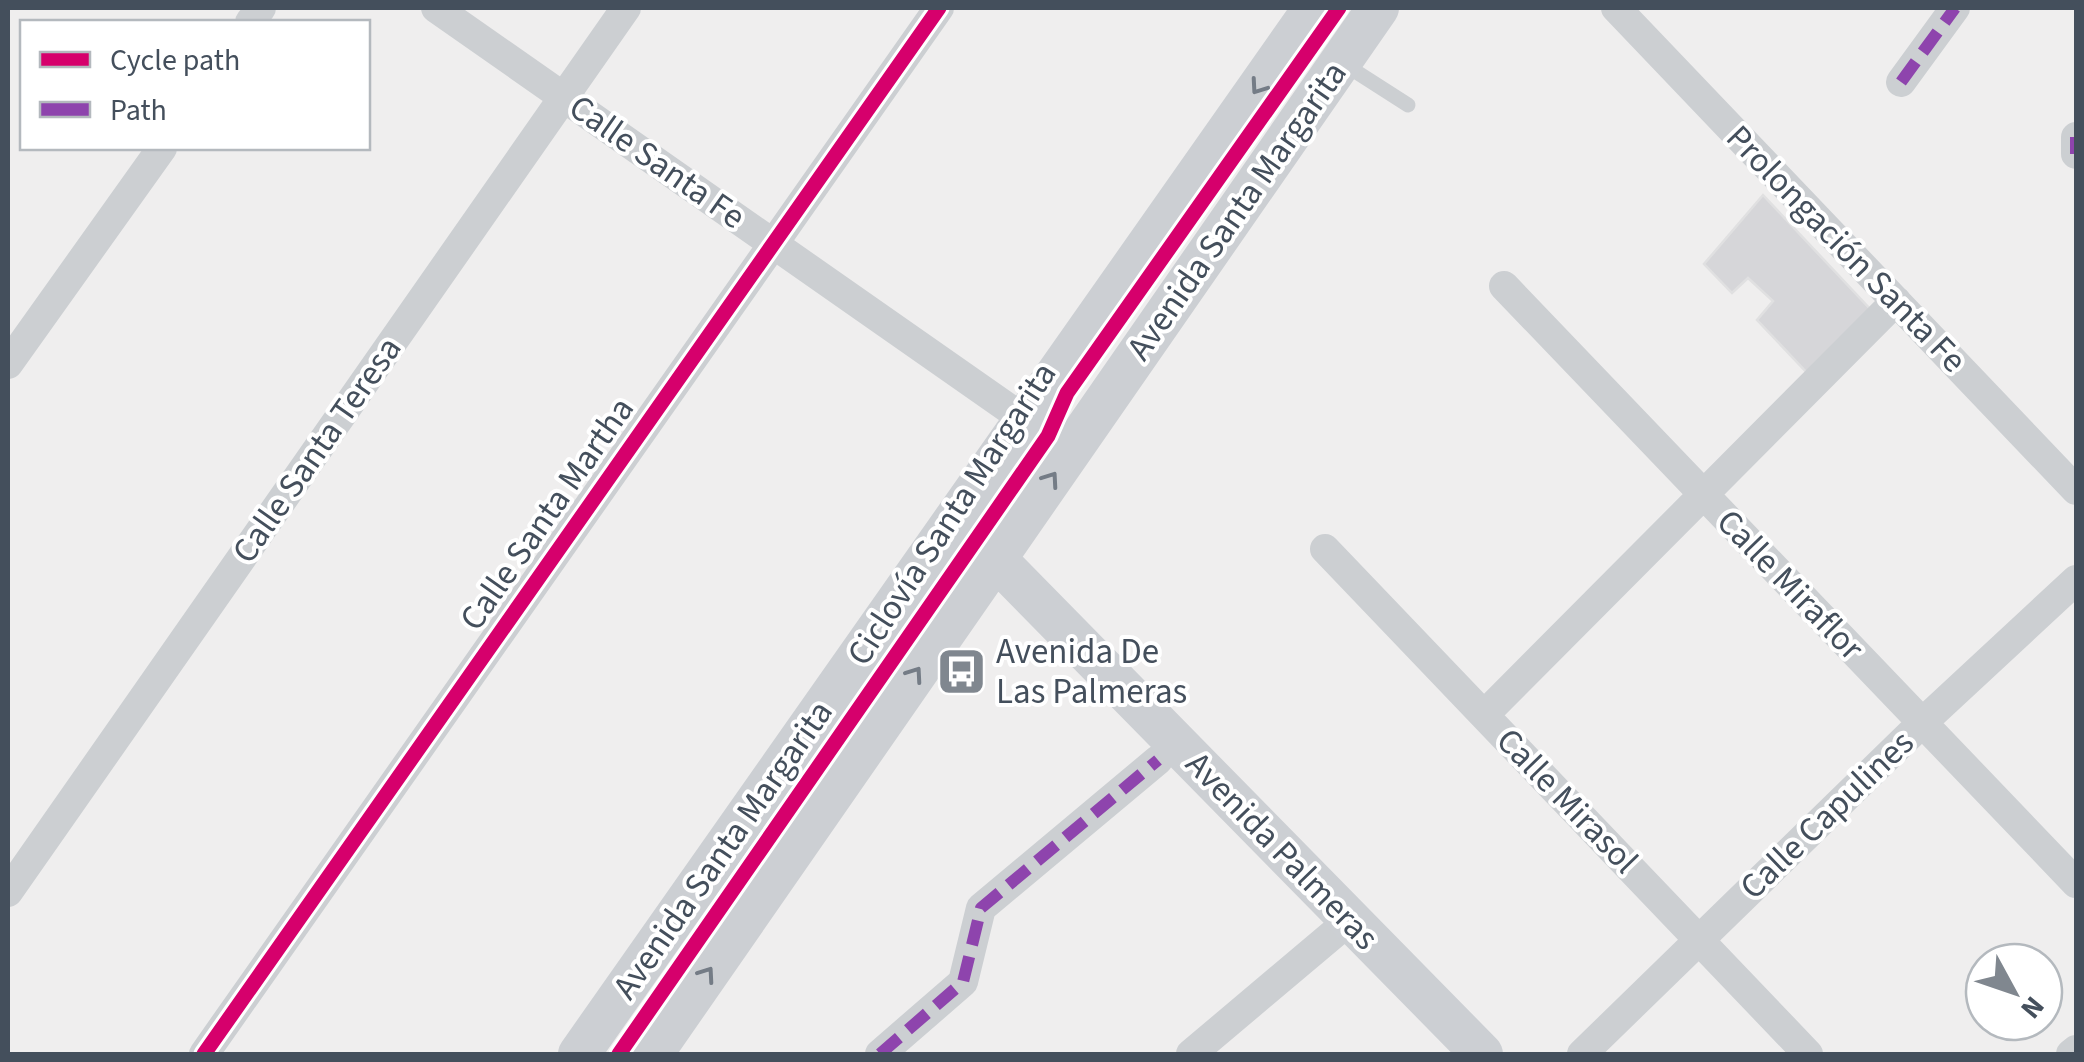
<svg xmlns="http://www.w3.org/2000/svg" width="2084" height="1062" font-family="'Source Sans 3',sans-serif">
	<style>
		.building { fill: #d6d6d9; stroke: #e0e0e1; stroke-width: 2.5 }
		.lines { fill: none; stroke-linecap: round; stroke-linejoin: round }
		.lane { stroke: #cccfd2; stroke-width: 15 }
		.street { stroke: #cccfd2; stroke-width: 30 }
		.secondary { stroke: #cccfd3; stroke-width: 42 }
		.quiet { stroke: #8e44ad; stroke-width: 12; stroke-dasharray: 25 12; stroke-linecap: butt }
		.cycleway-casing { stroke: #fff; stroke-width: 21 }
		.cycleway { stroke: #d6006c; stroke-width: 15 }
		.oneway { stroke: #747c86 }
		.labels { text-anchor: middle; dominant-baseline: central; stroke-width: 8; stroke-linejoin: round; paint-order: stroke }
		.street-label { font-size: 35px; fill: #444f5c; stroke: #fff }
		.poi-label { font-size: 35px; fill: #444f5c; stroke: #fff; text-anchor: start }
	</style>
	<rect width="100%" height="100%" fill="#efeeee"/>
	<path class="building" d="M1763,195L1872,311L1810,376L1757,320L1773,301L1748,278L1732,293L1704,264Z"/>
	<g class="lines">
		<path class="lane" d="M1344,64L1408,105"/>
		<path class="street" d="M436,8L1025,420
			M1616,8L2076,490
			M250,22L261,8
			M1901,82L1955,8
			M2076,137V154
			M1504,286L2076,883
			M8,364L162,148
			M1325,549L1808,1054
			M1484,715L1896,301
			M8,892L626,8
			M204,1054L939,8
			M880,1054L963,982L981,908L1158,760
			M1191,1054L1350,920
			M1582,1054L1923,722L2076,580
			M2071,1054L2076,1050"/>
		<path class="secondary" d="M978,541L1482,1054
			M579,1054L1314,8
			M652,1054L1378,8"/>
		<path class="quiet" d="M1901,82L1955,8
			M2076,137V154
			M880,1054L963,982L981,908L1158,760"/>
		<defs>
			<path id="cycleway" d="M204,1054L939,8
				M619,1054L1048,436L1067,393L1339,8"/>
		</defs>
		<use href="#cycleway" class="cycleway-casing"/>
		<use href="#cycleway" class="cycleway"/>
	</g>
	<defs><path id="oneway-chevron" d="M-2-3.5L2.5 0L-2 3.5" fill="none" stroke-width="1.6" stroke-linecap="round" stroke-linejoin="round" transform="scale(2.5)"/></defs>
	<g class="oneway">
		<use href="#oneway-chevron" transform="translate(1258 87) rotate(125)"/>
		<use href="#oneway-chevron" transform="translate(1051 479) rotate(-55)"/>
		<use href="#oneway-chevron" transform="translate(915 674) rotate(-55)"/>
		<use href="#oneway-chevron" transform="translate(707 974) rotate(-55)"/>
	</g>
	<defs>
		<symbol id="bus-square" viewBox="-11 -11 22 22"><rect x="-9" y="-9" width="18" height="18" rx="4" fill="#80878f" stroke="#fff"/><path d="M-5-6H5V4H4V6H2V4H-2V6H-4V4H-5ZM-3.5-4V0h7V-4ZM-3.5 1.2v1.5H-2V1.2ZM2 1.2v1.5H3.5V1.2Z" fill="#fff"/></symbol>
	</defs>
	<g fill-rule="evenodd">
		<use href="#bus-square" x="934" y="644" width="55" height="55"/>
	</g>
	<g class="labels">
		<g class="street-label">
			<text transform="translate(657 162) rotate(35)">Calle Santa Fe</text>
			<text transform="translate(1237 211) rotate(-55)">Avenida Santa Margarita</text>
			<text transform="translate(1846 249) rotate(46)">Prolongación Santa Fe</text>
			<text transform="translate(317 450) rotate(-55)">Calle Santa Teresa</text>
			<text transform="translate(547 514) rotate(-55)">Calle Santa Martha</text>
			<text transform="translate(952 514) rotate(-57)">Ciclovía Santa Margarita</text>
			<text transform="translate(1790 585) rotate(46)">Calle Miraflor</text>
			<text transform="translate(1567 801) rotate(46)">Calle Mirasol</text>
			<text transform="translate(1827 815) rotate(-44)">Calle Capulines</text>
			<text transform="translate(723 850) rotate(-55)">Avenida Santa Margarita</text>
			<text transform="translate(1282 851) rotate(46)">Avenida Palmeras</text>
		</g>
		<g class="poi-label">
			<text x="996" y="652">Avenida De<tspan x="996" dy="40">Las Palmeras</tspan></text>
		</g>
	</g>
	<rect width="2084" height="1062" fill="none" stroke="#444f5c" stroke-width="20"/>
	<rect x="20" y="20" width="350" height="130" fill="#ffffff" stroke="#b4b9be" stroke-width="2.5"/>
	<rect x="40" y="52" width="50" height="15" fill="#d6006c" stroke="#b4b9be" stroke-width="2.5"/>
	<text x="110" y="70" font-size="30" fill="#444f5c">Cycle path</text>
	<rect x="40" y="102" width="50" height="15" fill="#8e44ad" stroke="#b4b9be" stroke-width="2.5"/>
	<text x="110" y="120" font-size="30" fill="#444f5c">Path</text>
	<g transform="translate(2014 992) rotate(130)"><circle r="48" fill="#ffffff" stroke="#b4b9be" stroke-width="2.5"/>
	<path d="M0-8L18 38L0 25L-18 38Z" fill="#80878f"/>
	<text y="-15" font-size="28" font-weight="bold" text-anchor="middle" fill="#444f5c">N</text>
	</g>
</svg>
